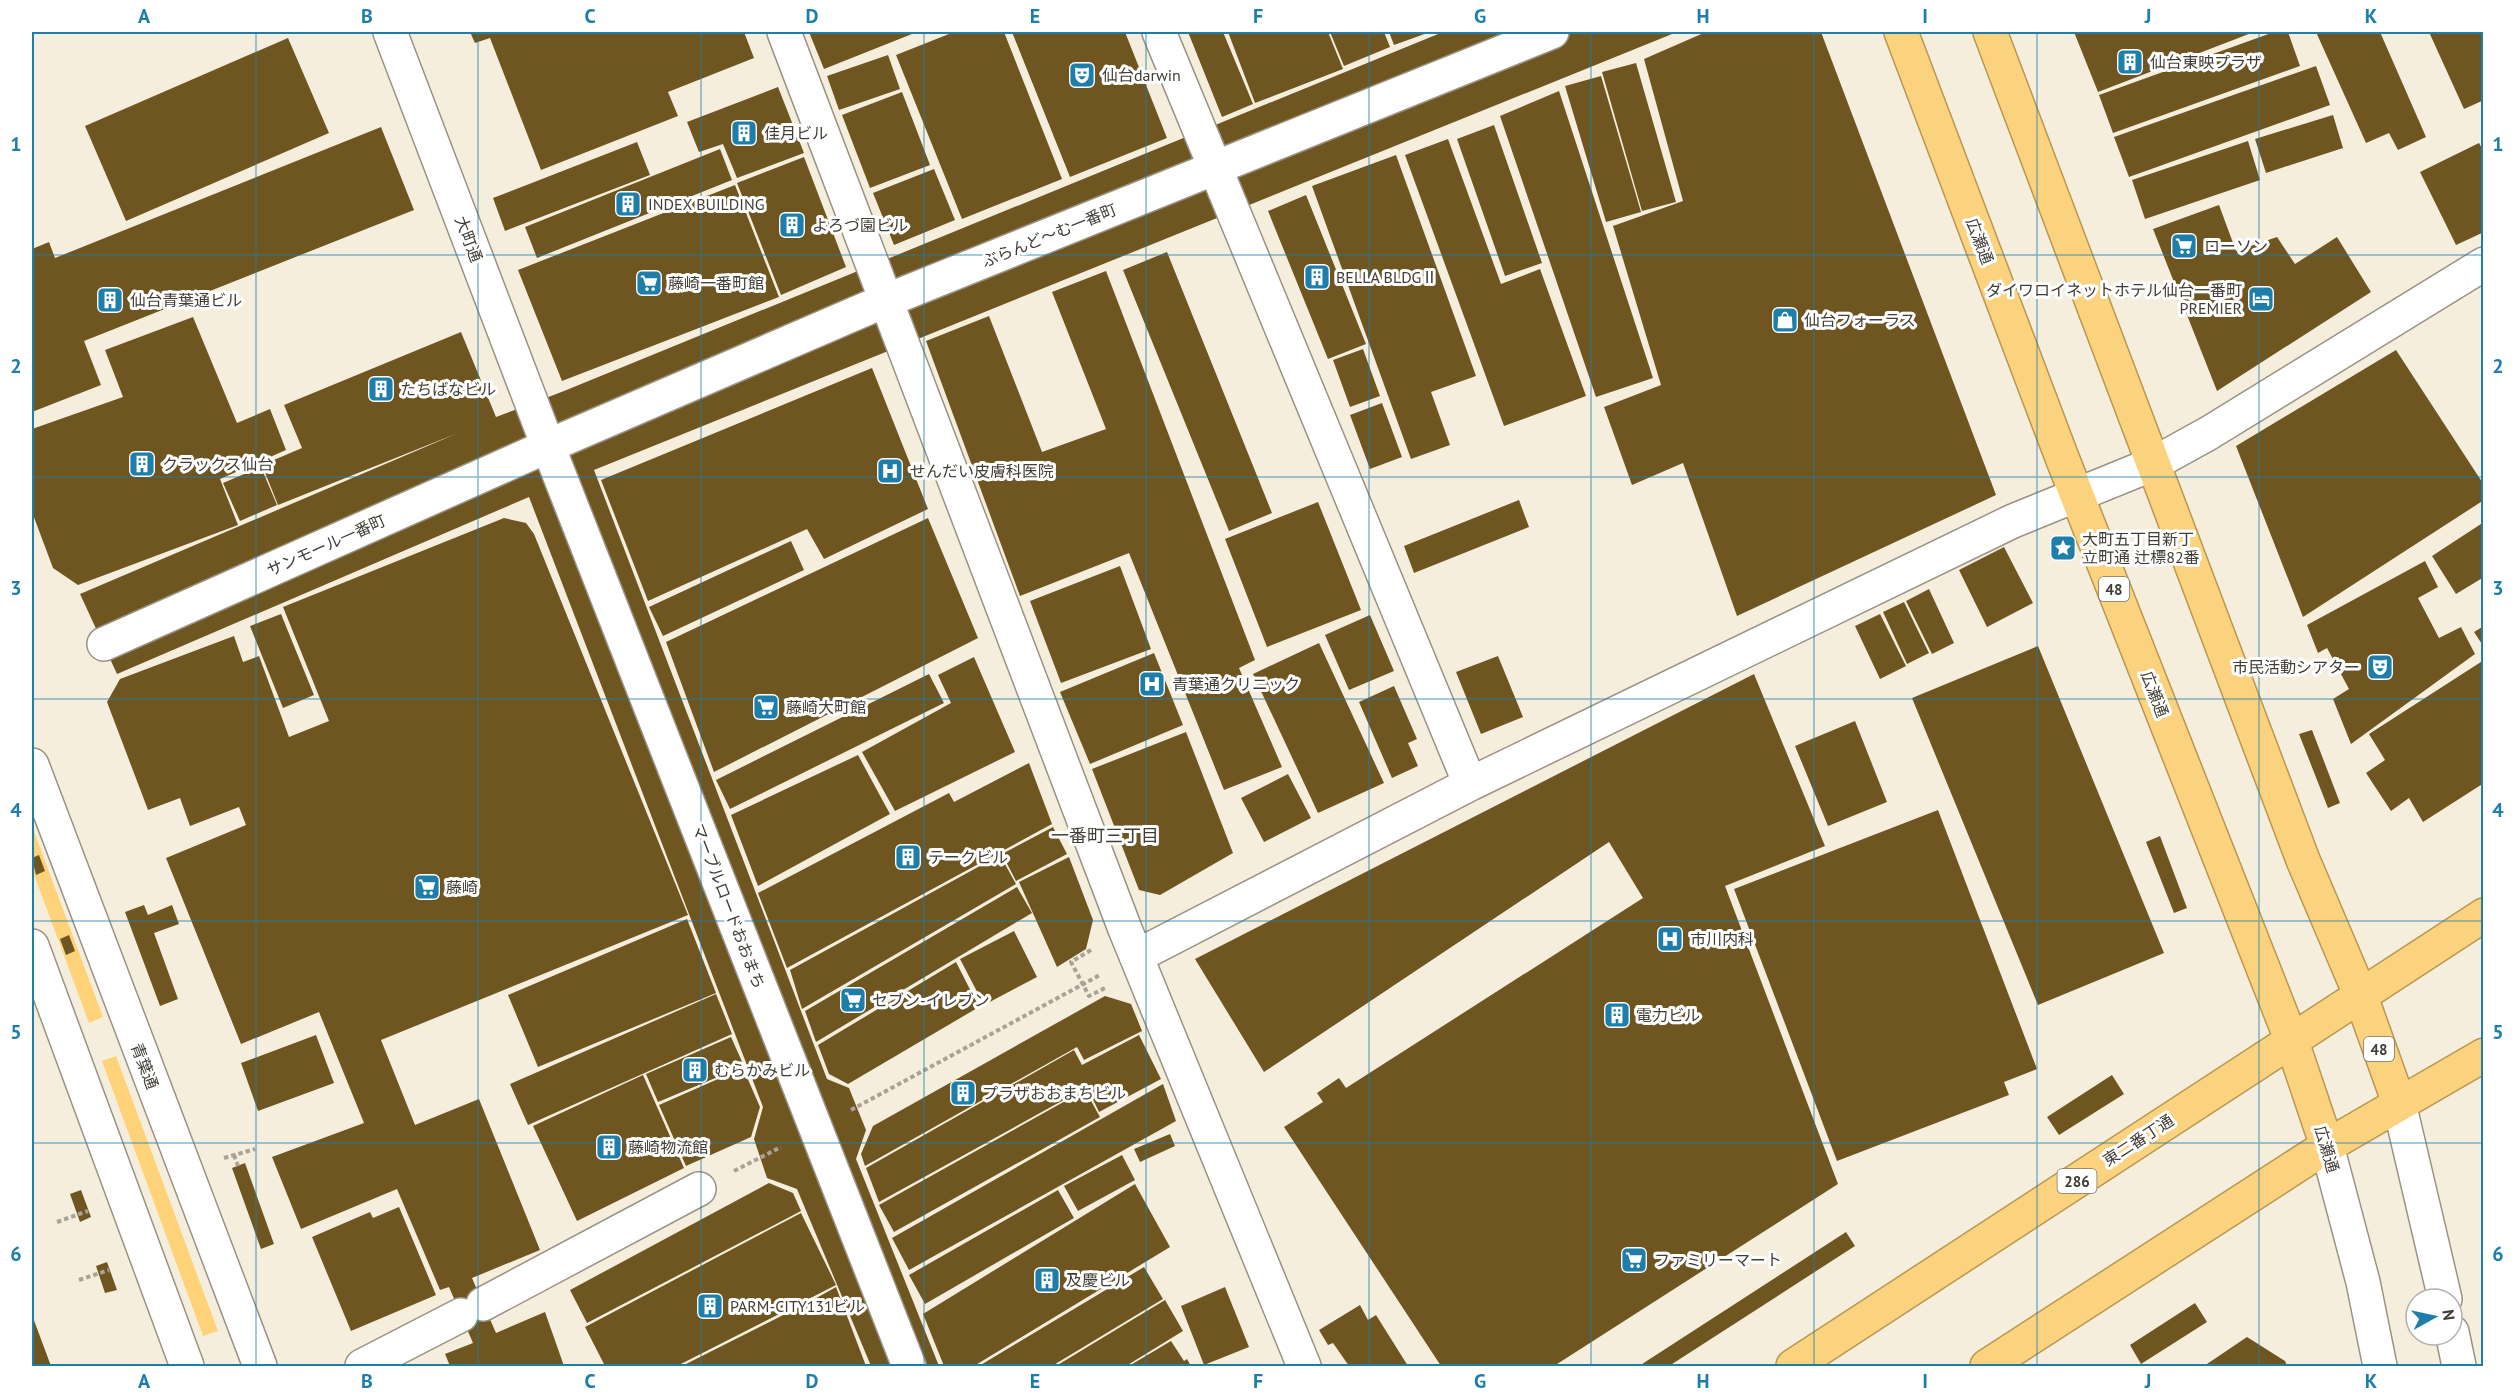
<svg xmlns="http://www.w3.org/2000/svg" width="2515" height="1398" font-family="'PT Sans','Noto Sans JP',sans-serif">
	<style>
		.green { fill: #fed278 }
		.building { fill: #6f5621 }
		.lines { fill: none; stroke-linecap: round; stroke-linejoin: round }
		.pedestrian-casing { stroke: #9a9384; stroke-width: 36 }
		.minor-casing { stroke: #9a9384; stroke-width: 36 }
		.tertiary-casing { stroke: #9a9384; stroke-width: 36 }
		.trunk-casing { stroke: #b99750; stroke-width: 36 }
		.path { stroke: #a9a397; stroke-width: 4; stroke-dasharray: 4.5 3; stroke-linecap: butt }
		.pedestrian { stroke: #fff; stroke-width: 33 }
		.minor { stroke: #fff; stroke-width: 33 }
		.tertiary { stroke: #fff; stroke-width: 33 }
		.trunk { stroke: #fbd37e; stroke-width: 33 }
		.grid { fill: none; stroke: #1d7eaa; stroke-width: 1.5; stroke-opacity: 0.55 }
		.labels { text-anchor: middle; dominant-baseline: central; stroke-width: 6; stroke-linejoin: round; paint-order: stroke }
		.shield { fill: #fff; stroke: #797772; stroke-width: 1.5 }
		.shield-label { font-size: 15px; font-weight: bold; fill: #403d36 }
		.poi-label { font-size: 16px; fill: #403d36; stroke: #fff; text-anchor: start }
		.street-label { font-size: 16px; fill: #403d36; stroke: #fff }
		.neighbourhood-label { font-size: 18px; fill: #403d36; stroke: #fff }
		.neatline { fill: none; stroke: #1d7eaa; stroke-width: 2 }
		.grid-label { font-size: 20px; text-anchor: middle; font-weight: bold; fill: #1d7eaa }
	</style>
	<rect width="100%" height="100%" fill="#f6eedd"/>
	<path class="green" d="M32,826L103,1017L89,1023L32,869Z
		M116,1056L218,1331L203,1336L102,1061Z"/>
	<path class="building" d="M470,32H744L754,58L668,92L678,116L541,170L490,38L475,43Z
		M809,32H917L824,69Z
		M954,32H1004L1062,179L962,219L896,55Z
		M1012,32H1125L1167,138L1070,177Z
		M1188,32H1223L1253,104L1222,117Z
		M1228,32H1328L1343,69L1255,103Z
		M1330,32H1384L1390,47L1344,66Z
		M1389,32H1430L1394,45Z
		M1443,32H1677L594,470L827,1079L849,1088L866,1130L856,1159L939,1366H871L797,1189L767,1178L754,1139L763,1107L529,497L117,674L80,594L458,433L278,505L262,465L302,448L284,405L461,332L496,417L564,391Z
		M1706,32H1821L1996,495L1737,616L1683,463L1632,485L1604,407L1661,385L1613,226L1683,201L1644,59Z
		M2074,32H2254L2098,92Z
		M2274,32H2288L2300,66L2113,133L2099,95Z
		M2316,32H2380L2426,137L2398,150L2389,133L2366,143Z
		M2429,32H2484V100L2464,109Z
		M288,38L329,133L126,221L85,126Z
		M888,55L900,89L839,110L827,76Z
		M1636,63L1676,202L1642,211L1602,72Z
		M2316,66L2330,105L2129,177L2114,137Z
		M1601,76L1641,212L1606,222L1565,86Z
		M778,87L804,153L737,178L723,144L699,152L687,122Z
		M1559,91L1653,378L1596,397L1500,116Z
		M902,92L930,165L870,188L842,115Z
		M2333,115L2343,148L2266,173L2255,139Z
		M1494,125L1542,263L1505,276L1457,139Z
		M381,127L414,210L84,341L101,385L32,412V249L49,242L55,258Z
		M1448,139L1501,284L1540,269L1586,396L1504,426L1405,155Z
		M2248,141L2260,180L2145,219L2132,180Z
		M637,142L650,175L505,231L493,198Z
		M2479,143L2484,152V232L2456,245L2420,172Z
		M720,149L732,180L537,258L525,227Z
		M1396,155L1476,376L1431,392L1450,445L1411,459L1312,186Z
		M804,157L846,267L781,295L737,183Z
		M934,169L955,220L894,245L873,193Z
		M735,185L779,297L562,381L518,270Z
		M1306,195L1366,344L1328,359L1268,211Z
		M2219,205L2236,251L2277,237L2295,264L2337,237L2371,292L2217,391L2153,229Z
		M1167,252L1272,513L1229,531L1123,270Z
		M1106,271L1255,660L1239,668L1282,767L1224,790L1129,553L1020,596L926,341L989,316L1042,452L1106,429L1052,292Z
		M193,317L237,423L270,409L286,450L220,479L238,525L78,585L53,568L32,512V429L123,397L105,350Z
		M1363,349L1380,396L1350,407L1333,360Z
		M2396,350L2484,485V500L2303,617L2236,446Z
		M872,368L928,509L824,559L807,529L648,601L601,480Z
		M1382,403L1402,457L1370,469L1350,415Z
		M261,467L277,505L240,521L223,483Z
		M1519,500L1529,527L1414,573L1404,546Z
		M1318,502L1361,610L1267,647L1225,539Z
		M504,518L526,523L534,534L688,915L381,1040L415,1125L479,1099L540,1250L472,1278L496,1333L545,1312L564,1366H450L445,1354L473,1343L449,1287L440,1290L397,1189L301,1229L272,1157L364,1123L319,1012L241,1044L166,858L246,825L239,807L190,826L180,798L148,810L107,702L120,679L234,636L243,662L259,656L289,737L329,721L283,607Z
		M928,518L978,638L714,772L666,642Z
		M2484,522V577L2456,594L2432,556Z
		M791,541L804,570L663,636L649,607Z
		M2004,547L2033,603L1987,627L1959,570Z
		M2425,561L2438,587L2418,598L2439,638L2461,627L2475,654L2351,744L2333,699L2349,689L2327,648L2318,653L2307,625Z
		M1120,566L1151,649L1061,683L1030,601Z
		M1929,589L1954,643L1932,654L1906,601Z
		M1904,602L1929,653L1907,664L1883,612Z
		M281,614L314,695L283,708L250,626Z
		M1880,614L1906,666L1880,679L1855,626Z
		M1370,615L1394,671L1349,690L1325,635Z
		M2484,626V647L2474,632Z
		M1319,643L1384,783L1318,813L1253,674Z
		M2038,646L2164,953L2038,1005L1912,698Z
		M1154,653L1183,725L1090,764L1060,692Z
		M1498,656L1523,717L1481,734L1456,672Z
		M974,657L1015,752L895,811L862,752L951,703L938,675Z
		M2484,660V783L2423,822L2409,798L2391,811L2366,773L2385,760L2369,734Z
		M929,674L944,703L730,809L716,780Z
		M1754,674L1825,846L1725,886L1838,1184L1554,1366H1441L1284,1127L1323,1102L1317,1093L1339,1078L1346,1088L1643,898L1609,842L1264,1072L1195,959Z
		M1394,686L1417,739L1408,743L1418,766L1392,778L1359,702Z
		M1855,721L1887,802L1828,826L1795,746Z
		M2312,730L2340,803L2328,808L2299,734Z
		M1186,732L1233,853L1160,895L1139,890L1092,769Z
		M858,755L890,814L758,886L731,815Z
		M1029,763L1052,824L787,968L758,893L949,793L954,802Z
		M1288,774L1311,818L1264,842L1241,798Z
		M1938,810L2037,1069L2004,1082L2009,1095L1837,1161L1734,889Z
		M1053,827L1067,854L1016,881L1002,854Z
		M2160,836L2187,908L2174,913L2146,842Z
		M39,855L45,871L36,875L32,858Z
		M1000,855L1016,884L802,1009L790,970Z
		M1069,857L1093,920L1086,949L1057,967L1019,882Z
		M1017,887L1032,913L816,1042L805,1011Z
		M144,905L148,915L172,905L179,924L154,933L178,999L160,1006L125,912Z
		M687,919L716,993L538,1067L508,995Z
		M1014,931L1037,977L984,1005L960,959Z
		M69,935L75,951L66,955L60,939Z
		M956,962L979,1007L848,1084L829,1074L818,1045Z
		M716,994L732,1034L528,1125L510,1084Z
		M1105,996L1131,1004L1142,1031L1084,1060L1077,1047L865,1166L861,1154L873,1126Z
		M316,1035L334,1083L258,1111L241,1063Z
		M1139,1035L1161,1079L1099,1112L1087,1087L879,1202L866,1168L1074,1050L1082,1065Z
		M731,1037L744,1066L658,1102L646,1074Z
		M743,1068L760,1107L751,1137L686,1166L659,1105Z
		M643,1075L684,1168L577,1221L533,1126Z
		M2112,1075L2124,1094L2059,1135L2047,1117Z
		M1163,1084L1176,1121L909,1270L892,1238Z
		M1085,1090L1100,1117L894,1232L879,1205Z
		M1170,1134L1175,1146L1140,1162L1134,1149Z
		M1122,1155L1135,1180L1078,1211L1064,1186Z
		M245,1163L274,1244L261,1249L232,1168Z
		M769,1183L793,1193L801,1211L587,1323L570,1290Z
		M1135,1184L1170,1247L974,1366H944L923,1314Z
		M81,1190L91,1217L80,1222L70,1194Z
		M1058,1190L1074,1218L925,1304L909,1275Z
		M399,1207L436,1295L351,1331L312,1237L370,1212L373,1218Z
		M801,1213L836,1285L677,1366H605L585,1327Z
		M1846,1232L1855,1246L1669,1366H1639Z
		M107,1262L117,1290L105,1293L96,1266Z
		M1144,1267L1163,1299L1052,1366H979Z
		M836,1287L866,1366H682L811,1301Z
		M1225,1287L1249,1347L1204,1365L1181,1306Z
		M1165,1300L1183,1331L1126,1366H1056Z
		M2195,1303L2207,1322L2141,1364L2130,1345Z
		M1360,1305L1368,1320L1376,1315L1408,1366H1349L1333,1343L1328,1345L1319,1330Z
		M32,1315L51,1366H32Z
		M2247,1337L2285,1361L2287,1366H2204Z
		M1171,1341L1184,1361L1187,1359L1191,1366H1129Z"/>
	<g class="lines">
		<defs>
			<path id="pedestrian" d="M548,446L909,1366
				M104,644L548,446L868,308L1552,32"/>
			<path id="minor" d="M390,32L548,446
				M784,32L1125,929L1304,1366
				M1159,32L1470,784
				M1137,956L1470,784L2013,521L2153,464L2209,433L2484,264
				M483,1304L699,1189
				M362,1366L461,1315"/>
			<path id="tertiary" d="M32,765L260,1366
				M32,946L187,1366
				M2399,1103L2445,1299
				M2327,1146L2363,1282L2380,1366
				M2452,1332L2459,1366"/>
			<path id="trunk" d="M1901,32L2061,455L2291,1039L2327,1146
				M1990,32L2303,860L2360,994L2399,1103
				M1793,1366L2484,915
				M1987,1366L2327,1146L2484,1055"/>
		</defs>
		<use href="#pedestrian" class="pedestrian-casing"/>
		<use href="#minor" class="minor-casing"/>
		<use href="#tertiary" class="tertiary-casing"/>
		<use href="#trunk" class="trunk-casing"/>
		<path class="path" d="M1091,950L1071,962L1089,996L1107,987
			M851,1110L1100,975
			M234,1155L238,1166
			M224,1158L255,1149
			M734,1171L781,1147
			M57,1222L88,1211
			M79,1280L109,1270"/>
		<use href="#pedestrian" class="pedestrian"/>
		<use href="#minor" class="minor"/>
		<use href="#tertiary" class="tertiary"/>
		<use href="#trunk" class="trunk"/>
	</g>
	<path class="grid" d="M256,32V1366M478,32V1366M701,32V1366M924,32V1366M1146,32V1366M1369,32V1366M1591,32V1366M1814,32V1366M2037,32V1366M2259,32V1366M32,255H2484M32,477H2484M32,699H2484M32,921H2484M32,1143H2484"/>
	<defs>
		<symbol id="building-square" viewBox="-11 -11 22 22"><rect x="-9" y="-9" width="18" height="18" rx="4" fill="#1d7eaa" stroke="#fff"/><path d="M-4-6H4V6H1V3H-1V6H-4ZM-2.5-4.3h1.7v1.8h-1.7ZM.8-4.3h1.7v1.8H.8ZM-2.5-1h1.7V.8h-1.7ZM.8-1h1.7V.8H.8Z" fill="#fff"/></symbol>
		<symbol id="theatre-square" viewBox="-11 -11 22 22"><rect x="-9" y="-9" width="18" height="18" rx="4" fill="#1d7eaa" stroke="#fff"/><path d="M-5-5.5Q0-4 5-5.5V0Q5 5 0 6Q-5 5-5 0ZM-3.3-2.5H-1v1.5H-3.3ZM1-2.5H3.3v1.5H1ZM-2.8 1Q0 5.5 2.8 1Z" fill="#fff"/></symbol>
		<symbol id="supermarket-square" viewBox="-11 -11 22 22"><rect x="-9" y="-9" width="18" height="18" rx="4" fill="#1d7eaa" stroke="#fff"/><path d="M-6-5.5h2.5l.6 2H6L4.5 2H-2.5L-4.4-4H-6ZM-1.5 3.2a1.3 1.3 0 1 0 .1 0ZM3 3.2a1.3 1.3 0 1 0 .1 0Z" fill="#fff"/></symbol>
		<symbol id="hotel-square" viewBox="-11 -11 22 22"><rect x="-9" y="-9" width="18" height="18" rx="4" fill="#1d7eaa" stroke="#fff"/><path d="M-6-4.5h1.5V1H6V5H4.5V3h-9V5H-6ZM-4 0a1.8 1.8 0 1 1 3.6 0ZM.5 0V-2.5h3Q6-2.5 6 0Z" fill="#fff"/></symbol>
		<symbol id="shop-square" viewBox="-11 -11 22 22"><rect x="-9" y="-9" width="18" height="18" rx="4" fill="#1d7eaa" stroke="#fff"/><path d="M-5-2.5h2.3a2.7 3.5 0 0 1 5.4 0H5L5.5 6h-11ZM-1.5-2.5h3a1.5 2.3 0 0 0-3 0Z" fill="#fff"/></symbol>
		<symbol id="hospital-square" viewBox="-11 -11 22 22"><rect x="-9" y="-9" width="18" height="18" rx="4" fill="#1d7eaa" stroke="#fff"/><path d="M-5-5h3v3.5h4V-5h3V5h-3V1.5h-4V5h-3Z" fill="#fff"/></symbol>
		<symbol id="sight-square" viewBox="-11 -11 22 22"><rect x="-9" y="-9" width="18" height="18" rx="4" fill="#1d7eaa" stroke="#fff"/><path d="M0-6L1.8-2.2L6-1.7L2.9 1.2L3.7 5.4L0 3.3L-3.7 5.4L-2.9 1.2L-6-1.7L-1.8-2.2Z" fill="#fff"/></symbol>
	</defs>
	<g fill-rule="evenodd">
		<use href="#building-square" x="2115" y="47" width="30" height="30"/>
		<use href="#theatre-square" x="1067" y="60" width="30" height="30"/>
		<use href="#building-square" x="729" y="118" width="30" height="30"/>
		<use href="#building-square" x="613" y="189" width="30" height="30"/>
		<use href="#building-square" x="777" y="210" width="30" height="30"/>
		<use href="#supermarket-square" x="2169" y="231" width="30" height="30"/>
		<use href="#building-square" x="1302" y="262" width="30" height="30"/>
		<use href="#supermarket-square" x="634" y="268" width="30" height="30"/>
		<use href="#hotel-square" x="2246" y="284" width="30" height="30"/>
		<use href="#building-square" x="95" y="285" width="30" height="30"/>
		<use href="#shop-square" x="1770" y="305" width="30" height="30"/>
		<use href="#building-square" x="366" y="374" width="30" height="30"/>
		<use href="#building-square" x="127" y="449" width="30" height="30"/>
		<use href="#hospital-square" x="875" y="456" width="30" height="30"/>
		<use href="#sight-square" x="2048" y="533" width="30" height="30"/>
		<use href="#theatre-square" x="2365" y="652" width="30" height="30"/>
		<use href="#hospital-square" x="1137" y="669" width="30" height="30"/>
		<use href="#supermarket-square" x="751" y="692" width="30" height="30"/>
		<use href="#building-square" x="893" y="842" width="30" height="30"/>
		<use href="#supermarket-square" x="412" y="872" width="30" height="30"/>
		<use href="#hospital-square" x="1655" y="924" width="30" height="30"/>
		<use href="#supermarket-square" x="838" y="985" width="30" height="30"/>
		<use href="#building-square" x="1602" y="1000" width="30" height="30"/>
		<use href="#building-square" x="680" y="1055" width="30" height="30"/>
		<use href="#building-square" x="948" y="1078" width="30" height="30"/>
		<use href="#building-square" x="594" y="1132" width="30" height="30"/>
		<use href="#supermarket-square" x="1619" y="1245" width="30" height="30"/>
		<use href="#building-square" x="1032" y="1265" width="30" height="30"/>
		<use href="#building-square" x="695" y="1291" width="30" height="30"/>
	</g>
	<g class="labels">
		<g class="shield">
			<rect x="2099" y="577" width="30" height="24" rx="4.5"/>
			<rect x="2364" y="1037" width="30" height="24" rx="4.5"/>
			<rect x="2057.5" y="1169" width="39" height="24" rx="4.5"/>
		</g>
		<g class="shield-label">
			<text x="2114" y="589">48</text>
			<text x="2379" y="1049">48</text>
			<text x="2077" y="1181">286</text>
		</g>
		<g class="poi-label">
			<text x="2150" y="62">仙台東映プラザ</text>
			<text x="1102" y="75">仙台darwin</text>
			<text x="764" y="133">佳月ビル</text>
			<text x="648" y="204">INDEX BUILDING</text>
			<text x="812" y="225">よろづ園ビル</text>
			<text x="2204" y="246">ローソン</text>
			<text x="1336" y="277">BELLA BLDGⅡ</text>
			<text x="668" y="283">藤崎一番町館</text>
			<text x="2242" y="290" text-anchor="end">ダイワロイネットホテル仙台一番町<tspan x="2242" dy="18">PREMIER</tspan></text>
			<text x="130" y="300">仙台青葉通ビル</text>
			<text x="1804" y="320">仙台フォーラス</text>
			<text x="400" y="389">たちばなビル</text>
			<text x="162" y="464">クラックス仙台</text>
			<text x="910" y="471">せんだい皮膚科医院</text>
			<text x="2082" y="539">大町五丁目新丁<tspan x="2082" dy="18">立町通 辻標82番</tspan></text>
			<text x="2360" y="667" text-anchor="end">市民活動シアター</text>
			<text x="1172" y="684">青葉通クリニック</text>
			<text x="786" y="707">藤崎大町館</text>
			<text x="928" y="857">テークビル</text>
			<text x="446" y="887">藤崎</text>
			<text x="1690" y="939">市川内科</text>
			<text x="872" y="1000">セブン-イレブン</text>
			<text x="1636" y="1015">電力ビル</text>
			<text x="714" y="1070">むらかみビル</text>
			<text x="982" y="1093">プラザおおまちビル</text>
			<text x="628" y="1147">藤崎物流館</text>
			<text x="1654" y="1260">ファミリーマート</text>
			<text x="1066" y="1280">及慶ビル</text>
			<text x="730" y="1306">PARM-CITY131ビル</text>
		</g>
		<g class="street-label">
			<text transform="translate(1049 235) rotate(-22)">ぶらんど～む一番町</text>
			<text transform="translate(469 239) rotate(69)">大町通</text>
			<text transform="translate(1980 241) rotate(69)">広瀬通</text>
			<text transform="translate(326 545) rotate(-24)">サンモール一番町</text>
			<text transform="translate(2155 694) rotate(69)">広瀬通</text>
			<text transform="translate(729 906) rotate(69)">マーブルロードおおまち</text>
			<text transform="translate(145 1066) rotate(69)">青葉通</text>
			<text transform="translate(2138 1140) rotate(-33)">東二番丁通</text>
			<text transform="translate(2327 1149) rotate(73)">広瀬通</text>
		</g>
		<g class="neighbourhood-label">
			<text x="1105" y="835">一番町三丁目</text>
		</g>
	</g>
	<rect width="2515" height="1398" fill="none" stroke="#ffffff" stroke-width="66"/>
	<g transform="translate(2434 1317) rotate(82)"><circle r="28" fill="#ffffff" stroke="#b3b1af" stroke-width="1.5"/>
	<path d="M0-4.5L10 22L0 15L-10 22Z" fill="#1d7eaa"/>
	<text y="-9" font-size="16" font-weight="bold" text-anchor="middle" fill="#403d36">N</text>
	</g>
	<rect x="33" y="33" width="2449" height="1332" class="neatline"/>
	<g class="grid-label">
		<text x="144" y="23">A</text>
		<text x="367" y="23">B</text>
		<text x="590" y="23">C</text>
		<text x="812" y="23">D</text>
		<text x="1035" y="23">E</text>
		<text x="1258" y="23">F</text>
		<text x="1480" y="23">G</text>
		<text x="1703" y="23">H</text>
		<text x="1925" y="23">I</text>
		<text x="2148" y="23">J</text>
		<text x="2371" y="23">K</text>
		<text x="16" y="151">1</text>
		<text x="2498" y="151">1</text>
		<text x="16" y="373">2</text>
		<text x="2498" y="373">2</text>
		<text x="16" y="595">3</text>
		<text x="2498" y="595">3</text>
		<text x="16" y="817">4</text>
		<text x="2498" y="817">4</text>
		<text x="16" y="1039">5</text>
		<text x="2498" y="1039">5</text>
		<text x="16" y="1261">6</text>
		<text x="2498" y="1261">6</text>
		<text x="144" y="1388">A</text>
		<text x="367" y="1388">B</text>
		<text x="590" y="1388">C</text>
		<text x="812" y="1388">D</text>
		<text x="1035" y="1388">E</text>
		<text x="1258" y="1388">F</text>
		<text x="1480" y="1388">G</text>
		<text x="1703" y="1388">H</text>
		<text x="1925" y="1388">I</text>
		<text x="2148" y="1388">J</text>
		<text x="2371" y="1388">K</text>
	</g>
</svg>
